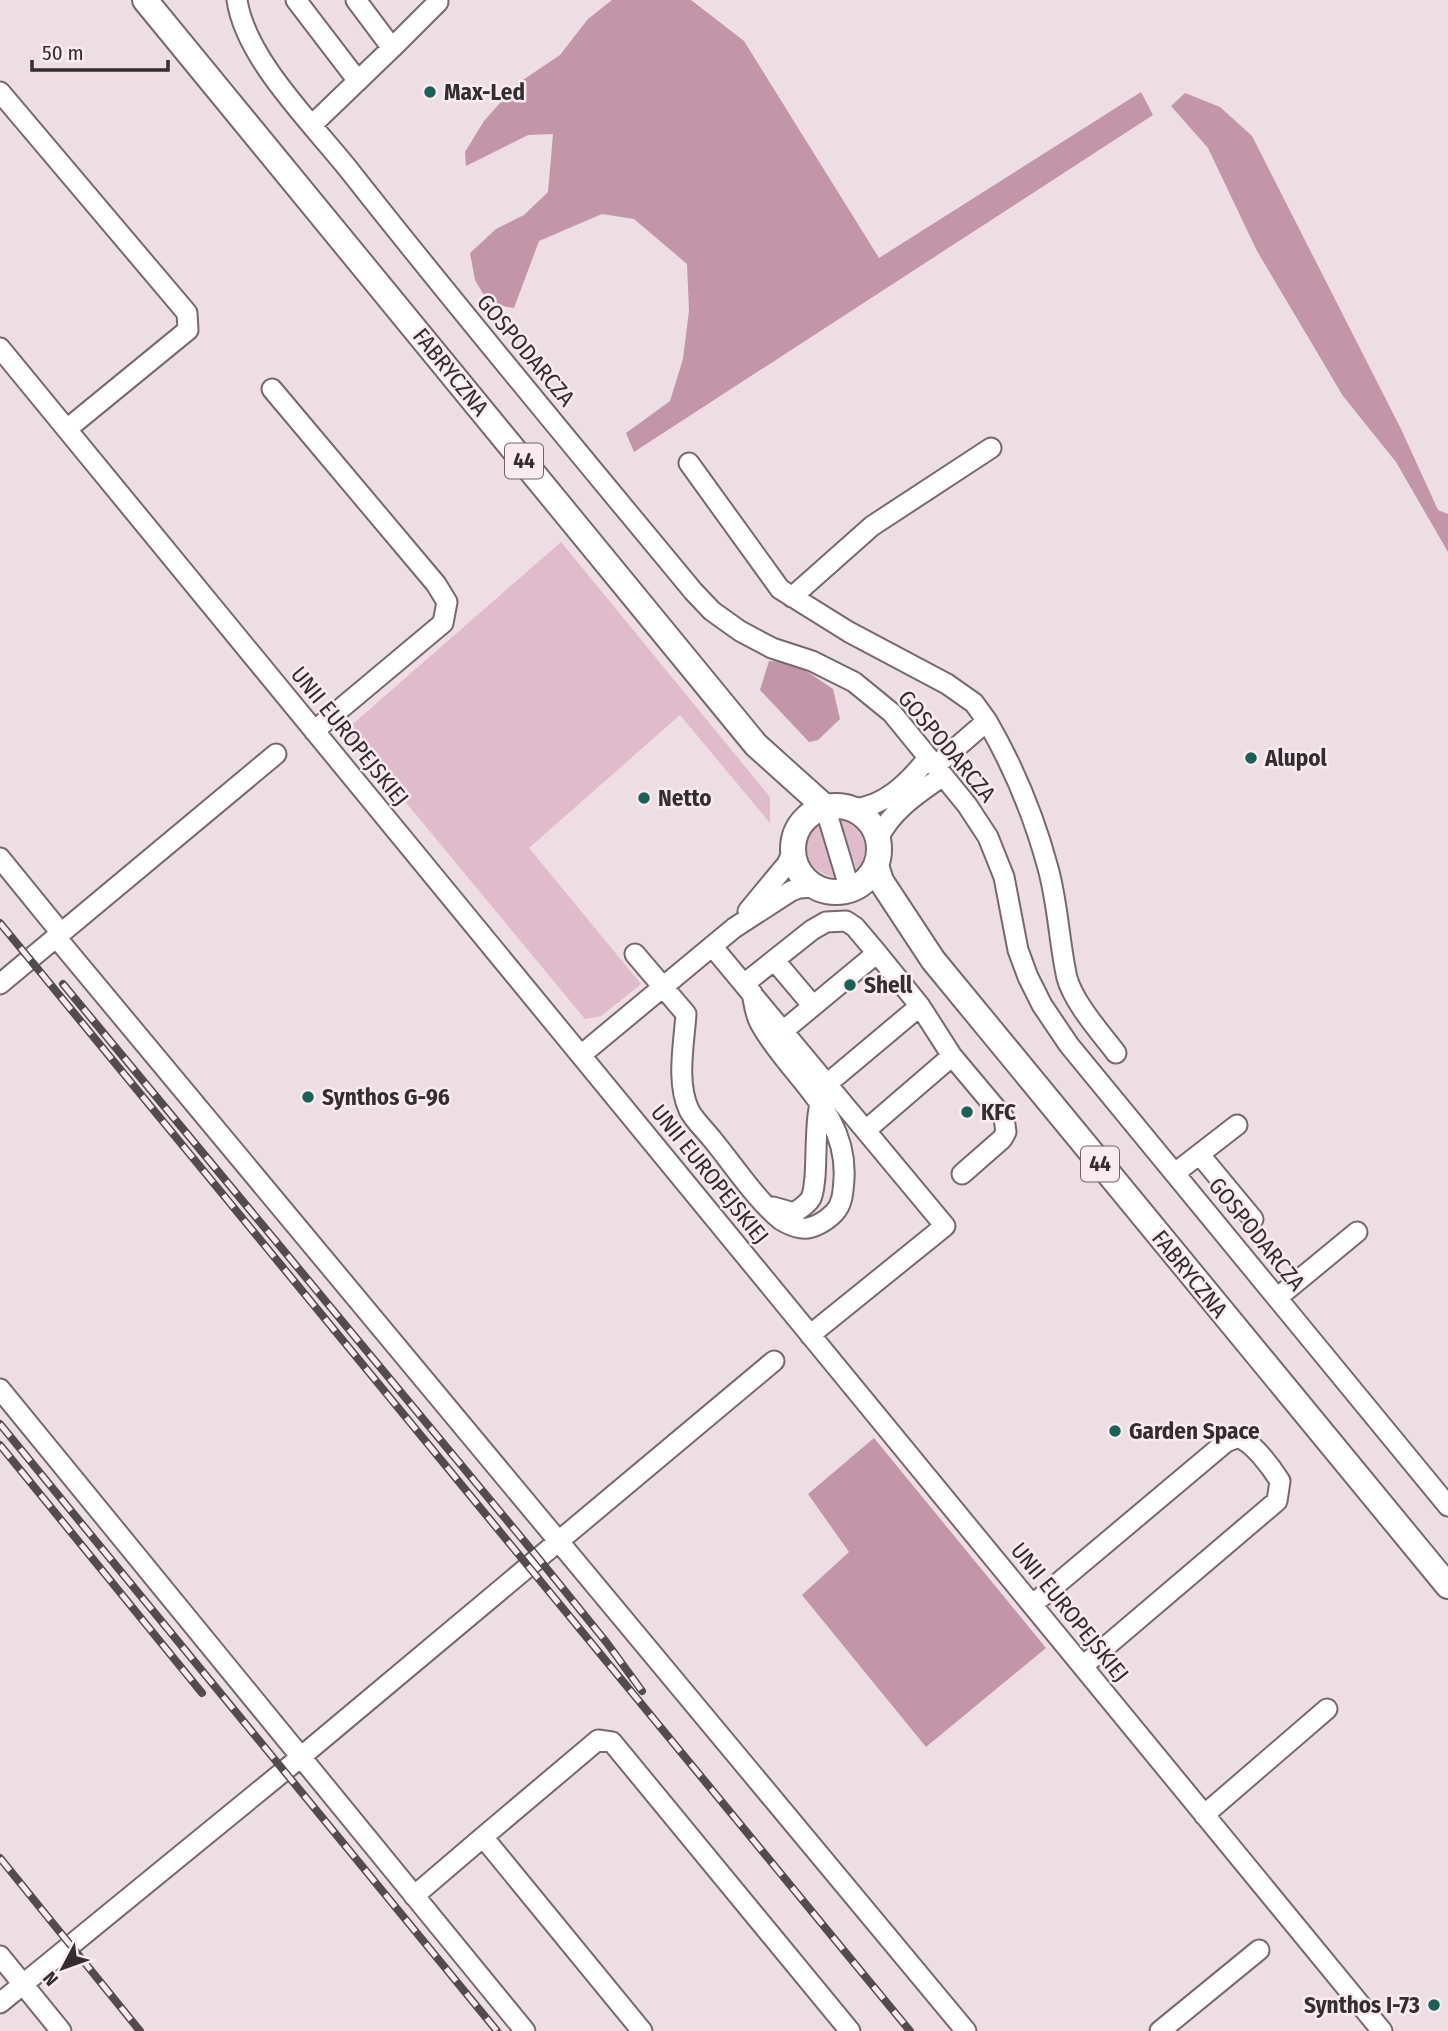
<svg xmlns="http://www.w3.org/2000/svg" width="1448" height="2031" font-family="'Fira Sans Condensed',sans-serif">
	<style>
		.green { fill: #e0bbc9 }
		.forest { fill: #c295a7 }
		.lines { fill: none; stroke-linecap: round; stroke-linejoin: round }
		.minor-casing { stroke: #76696e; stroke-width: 23 }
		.major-casing { stroke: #76696e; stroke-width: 28 }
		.minor { stroke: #fff; stroke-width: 19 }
		.major { stroke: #fff; stroke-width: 24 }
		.rail-casing { stroke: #534c4f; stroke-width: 8 }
		.rail { stroke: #faebf1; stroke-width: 5; stroke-dasharray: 16; stroke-linecap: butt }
		.poi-dot { fill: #1a6257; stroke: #faebf1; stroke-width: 2.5 }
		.labels { text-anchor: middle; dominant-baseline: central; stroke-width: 5; stroke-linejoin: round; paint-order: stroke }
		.shield { fill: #faebf1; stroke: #6e6669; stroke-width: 2 }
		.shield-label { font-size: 21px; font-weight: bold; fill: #322d2f }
		.poi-label { font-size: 23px; font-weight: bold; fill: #322d2f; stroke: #faebf1; text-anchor: start }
		.street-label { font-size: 23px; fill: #322d2f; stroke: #faebf1 }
	</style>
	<rect width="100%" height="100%" fill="#eddee3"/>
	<path class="green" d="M561,542L770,797V823L680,715L529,848L641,984L601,1016L585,1019L346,730Z
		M839,818C863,827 873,849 857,870Z
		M820,823L839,878C808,875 791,844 820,823Z"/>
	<path class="forest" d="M612,0H691L744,41L879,258L1141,92L1153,115L634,452L626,433L670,401L683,359L689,311L687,264L634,219L602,214L539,241L514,308L489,304L475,280L470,253L496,229L524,215L548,192L553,134L528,135L466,166L465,152L484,121L517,84L560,55L588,19Z
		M1185,93L1220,107L1252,136L1401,429L1438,510L1448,514V552L1396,462L1343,396L1257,251L1208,148L1171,106Z
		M769,661L793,662L833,689L840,719L818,740L809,742L760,690Z
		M874,1438L1046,1648L926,1747L802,1595L849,1552L808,1494Z"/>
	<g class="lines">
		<defs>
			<path id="minor" d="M237,0C246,61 316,127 353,175C464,316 579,453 693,591L712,611L740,631L772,648L812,661L854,682L892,713L967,805L988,837L1004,877L1018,950L1028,977L1042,1005L1069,1045L1448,1506
				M296,0L358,81
				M392,48L438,2
				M0,92L187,313L188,330L67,429
				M312,125L392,48L356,0
				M0,348L1382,2031
				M272,389L436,584L447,602L443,623L314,731
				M689,463L780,589L849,632L947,684L974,703L987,721
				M792,597L872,526L991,448
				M935,766L987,721C1013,766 1034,816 1048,868C1058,904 1059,942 1067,978C1074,1003 1100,1032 1116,1053
				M825,807L850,890
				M852,809C884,807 908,783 928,758
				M878,839C891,811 918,793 943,776
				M0,858L61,933
				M748,911L787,864L793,851
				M56,937L966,2031
				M712,946L945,1226L810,1335
				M877,953L920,1006L952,1056L1004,1118L1006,1132L1002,1139L962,1174
				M635,954L686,1014C684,1044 676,1082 689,1110C694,1120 705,1130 712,1139C732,1163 757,1201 781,1220C786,1223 795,1227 801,1228C812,1230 826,1221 834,1213C843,1204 843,1191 844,1179C848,1111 790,1078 760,1023C755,1014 754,1003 752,993
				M775,961L813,1006
				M0,984L276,754
				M744,984L812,930L826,922L846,921L855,927L877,953L783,1031
				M581,1055L734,928L791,891L799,888L815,887
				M866,1130L952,1056
				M1200,1155L1253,1219
				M1175,1173L1237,1125
				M773,1207L794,1213C801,1208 807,1205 811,1198C814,1192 814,1184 815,1177C817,1152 814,1103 827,1084L920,1006
				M1277,1298L1357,1232
				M0,1389L525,2031
				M1032,1605L1226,1442C1227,1442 1235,1438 1236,1438C1250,1437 1273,1470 1280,1481L1277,1501L1083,1666
				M1204,1815L1327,1709
				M483,1837L598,1740L612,1742L850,2031
				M414,1896L483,1837L642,2031
				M0,1956L61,2031
				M0,2003L284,1771L774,1361
				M1160,2031L1259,1950"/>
			<path id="major" d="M145,0L756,745L825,807
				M793 849a43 43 0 1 1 86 0a43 43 0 1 1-86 0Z
				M876,865L881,881L933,960L1448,1586"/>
		</defs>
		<use href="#minor" class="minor-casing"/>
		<use href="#major" class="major-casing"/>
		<use href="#minor" class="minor"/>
		<use href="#major" class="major"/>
		<defs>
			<path id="rail" d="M0,923L910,2031
				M63,984L539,1559L607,1643L642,1691
				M0,1424L497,2031
				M0,1445L202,1693
				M0,1858L140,2031"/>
		</defs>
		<use href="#rail" class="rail-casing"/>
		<use href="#rail" class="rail"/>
	</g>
	<g class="poi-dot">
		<circle cx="430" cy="92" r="7"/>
		<circle cx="1251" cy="758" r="7"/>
		<circle cx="644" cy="798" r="7"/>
		<circle cx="850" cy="985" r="7"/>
		<circle cx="308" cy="1097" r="7"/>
		<circle cx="967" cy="1112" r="7"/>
		<circle cx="1115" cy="1431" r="7"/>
		<circle cx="1434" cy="2005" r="7"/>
	</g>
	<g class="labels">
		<g class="shield">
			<rect x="505" y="443.5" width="38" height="35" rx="5"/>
			<rect x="1081" y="1146.5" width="38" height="35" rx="5"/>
		</g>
		<g class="shield-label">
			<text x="524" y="461">44</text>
			<text x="1100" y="1164">44</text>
		</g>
		<g class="poi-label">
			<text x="444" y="92">Max-Led</text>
			<text x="1265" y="758">Alupol</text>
			<text x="658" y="798">Netto</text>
			<text x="864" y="985">Shell</text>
			<text x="322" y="1097">Synthos G-96</text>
			<text x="981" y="1112">KFC</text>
			<text x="1129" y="1431">Garden Space</text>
			<text x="1420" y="2005" text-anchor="end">Synthos I-73</text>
		</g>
		<g class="street-label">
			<text transform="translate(526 350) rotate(50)">GOSPODARCZA</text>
			<text transform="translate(451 372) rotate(51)">FABRYCZNA</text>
			<text transform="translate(350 736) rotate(51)">UNII EUROPEJSKIEJ</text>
			<text transform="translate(947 746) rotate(50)">GOSPODARCZA</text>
			<text transform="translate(710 1174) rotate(51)">UNII EUROPEJSKIEJ</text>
			<text transform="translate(1257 1234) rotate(51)">GOSPODARCZA</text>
			<text transform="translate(1190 1274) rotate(51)">FABRYCZNA</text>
			<text transform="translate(1070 1612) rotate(51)">UNII EUROPEJSKIEJ</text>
		</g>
	</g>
	<g transform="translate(63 1968) rotate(229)" stroke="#faebf1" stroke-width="5" paint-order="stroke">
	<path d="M0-5L12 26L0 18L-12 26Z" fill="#322d2f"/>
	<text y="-10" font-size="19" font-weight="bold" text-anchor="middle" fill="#322d2f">N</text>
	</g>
	<path d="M32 60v10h136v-10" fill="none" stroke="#322d2f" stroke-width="3.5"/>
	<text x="42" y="60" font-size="21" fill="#322d2f" stroke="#faebf1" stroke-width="5" paint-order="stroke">50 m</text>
</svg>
